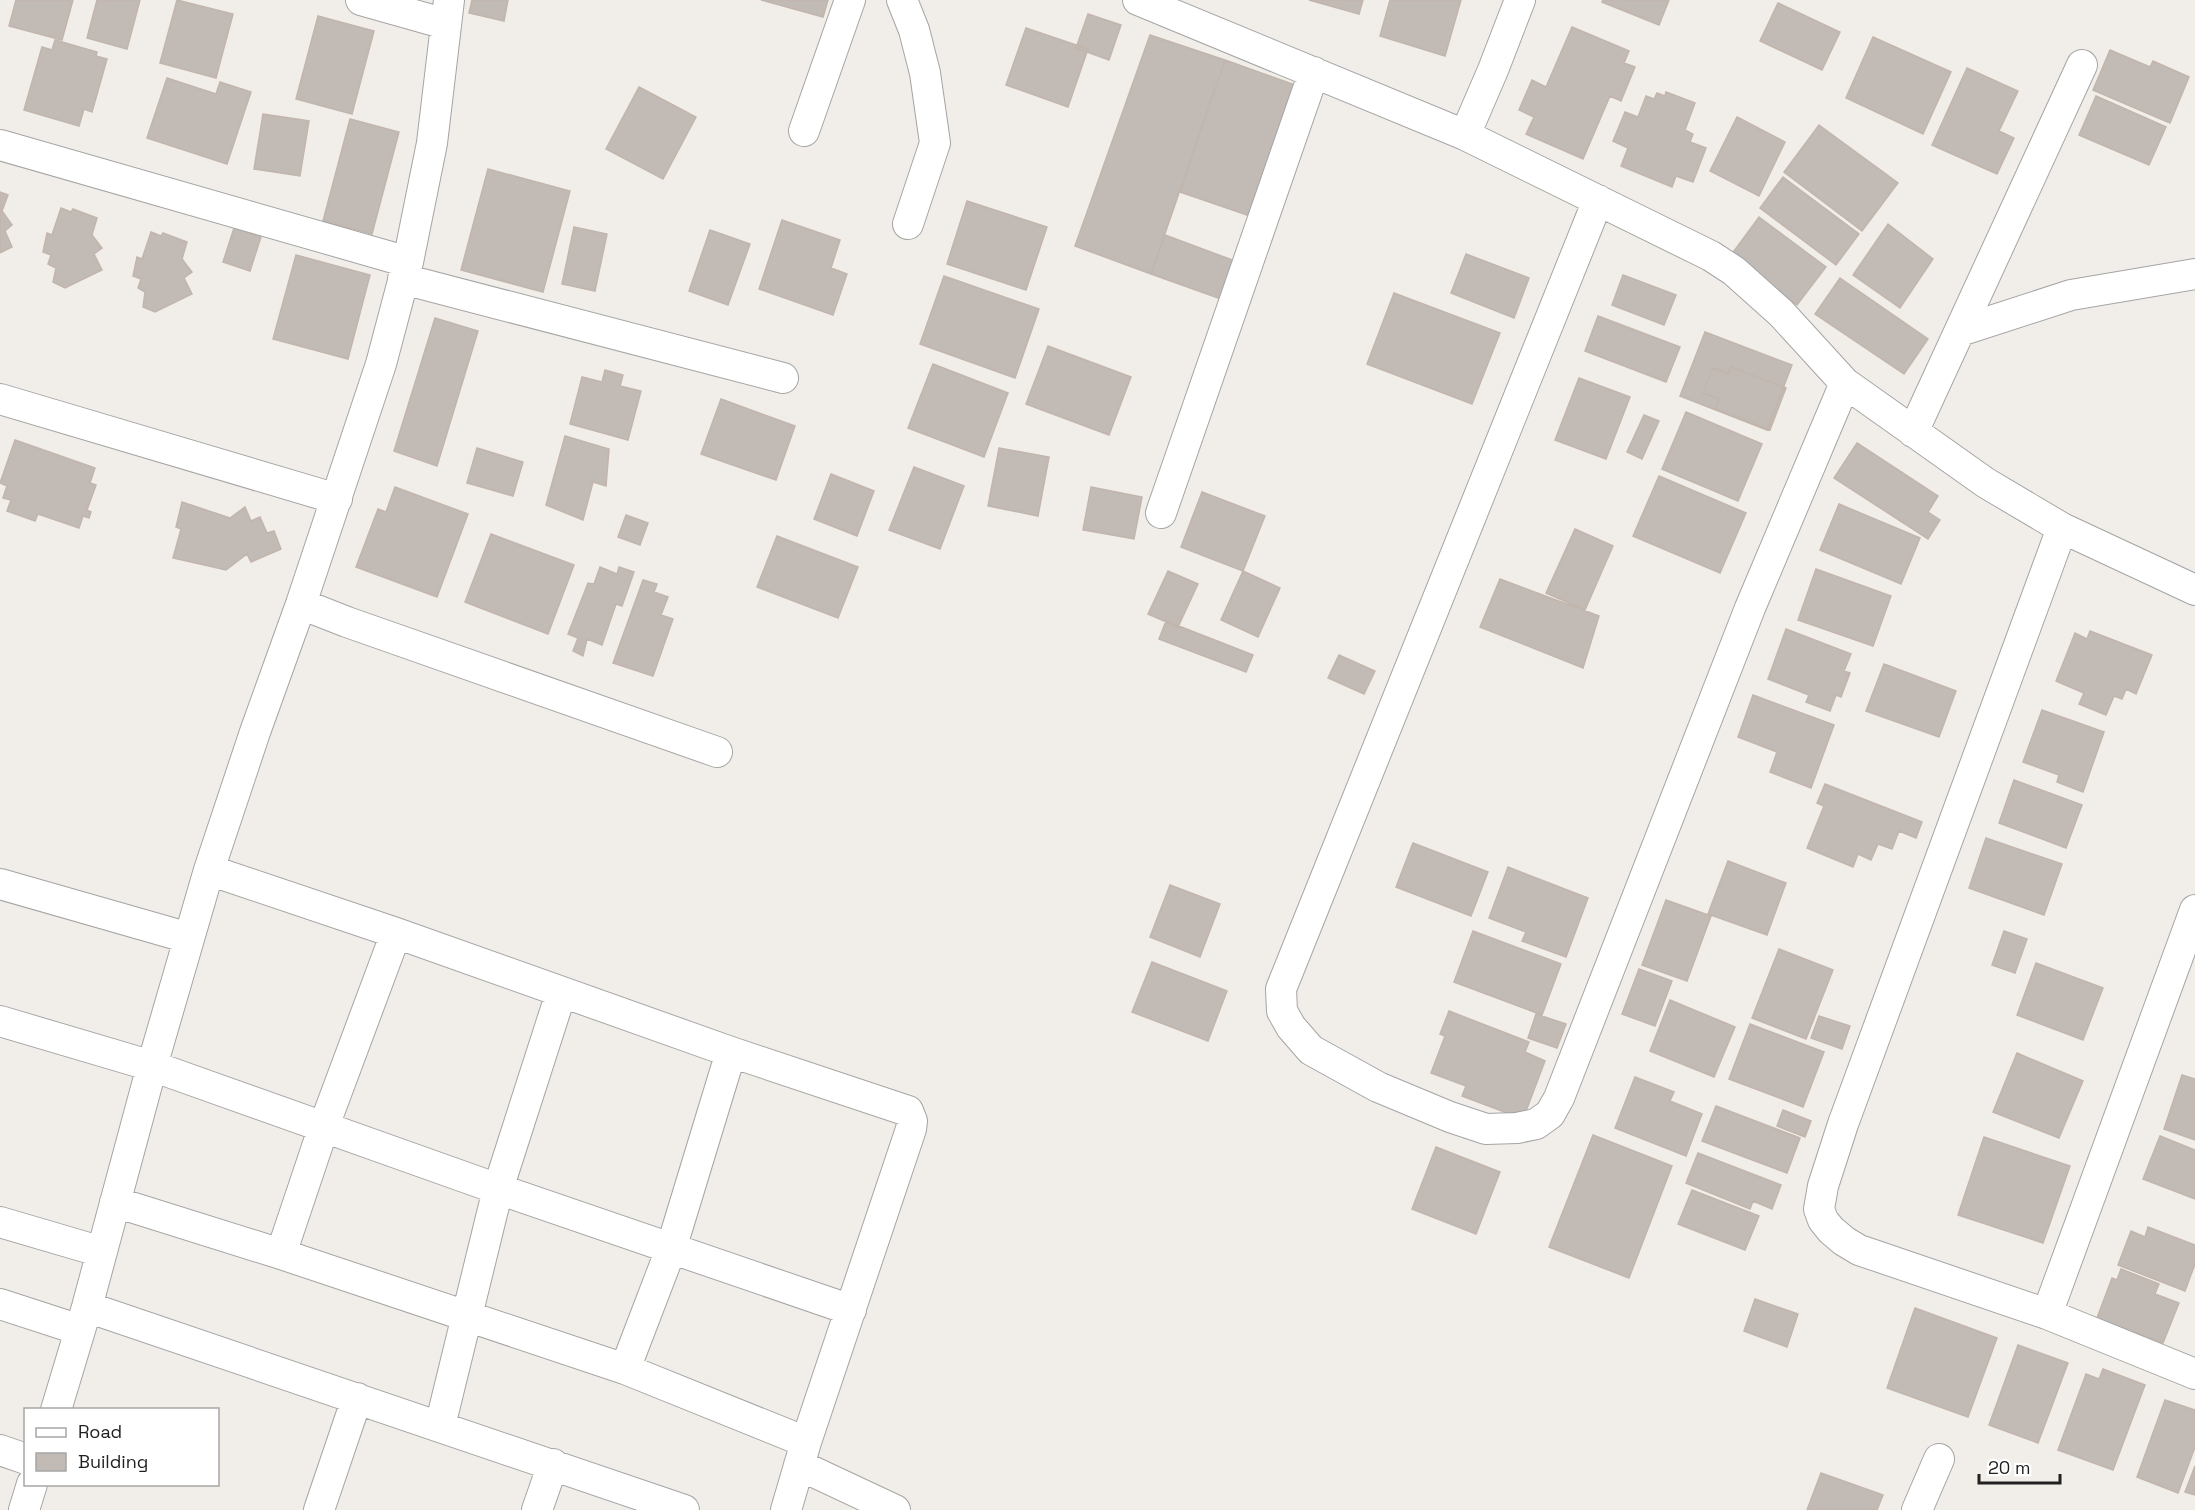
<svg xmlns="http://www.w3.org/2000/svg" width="2195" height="1510" font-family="'Space Grotesk',sans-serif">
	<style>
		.building { fill: #c1bab5; stroke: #c2b5ac; stroke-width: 1.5 }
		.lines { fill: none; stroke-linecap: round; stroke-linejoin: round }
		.minor-casing { stroke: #a5a5a5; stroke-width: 32 }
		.minor { stroke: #fff; stroke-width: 30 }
	</style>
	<rect width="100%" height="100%" fill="#f1eee9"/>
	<path class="building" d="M16,0H73L62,40L9,26Z
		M97,0H140L127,49L87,38Z
		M177,0L233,14L216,78L160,63Z
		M472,0H508L504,21L469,13Z
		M761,0H828L823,17Z
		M1309,0H1363L1359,14Z
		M1390,0H1461L1445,56L1380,36Z
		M1603,0H1669L1659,25L1602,2Z
		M1778,3L1840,32L1822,70L1760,41Z
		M1088,14L1121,25L1109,60L1076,48Z
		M318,16L374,31L352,114L296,99Z
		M1572,27L1629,51L1624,63L1635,67L1621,101L1610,96L1583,159L1526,134L1534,117L1519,110L1532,80L1546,87Z
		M1026,28L1088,49L1068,107L1006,85Z
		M1150,35L1225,60L1151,274L1075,246Z
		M1873,37L1951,72L1923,134L1846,98Z
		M55,40L97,52L96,56L107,59L92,112L84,109L79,126L24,110L42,47L52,50Z
		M2110,50L2150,67L2153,61L2189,77L2170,123L2093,90Z
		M1225,60L1295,85L1250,216L1180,192Z
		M1967,68L2018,91L1999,131L2014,138L1997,174L1932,145Z
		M167,78L216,94L220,82L251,92L227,164L147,138Z
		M639,87L696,117L663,179L606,149Z
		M1666,92L1695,103L1685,130L1693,134L1690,142L1706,148L1693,182L1676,176L1672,187L1621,166L1628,148L1613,141L1625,112L1638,117L1646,96L1654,99L1657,93L1665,96Z
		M2096,96L2166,127L2149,165L2079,135Z
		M263,114L309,121L300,176L254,169Z
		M1737,117L1785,142L1759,196L1710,171Z
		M350,119L399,132L372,234L323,221Z
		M1819,125L1898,183L1862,231L1784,172Z
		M488,169L570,191L543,292L461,270Z
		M1783,177L1859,234L1836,265L1760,208Z
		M0,192L8,195L2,211L12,225L5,231L12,247L0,253Z
		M967,201L1047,227L1026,290L947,264Z
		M61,208L71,212L73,209L97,218L92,235L102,248L94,254L102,270L65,288L53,282L56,268L48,264L51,255L43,252L47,233L52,235Z
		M1759,217L1826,267L1797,305L1731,255Z
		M782,220L840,240L831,268L847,274L833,315L759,289Z
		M1888,224L1933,259L1900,308L1853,275Z
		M574,227L607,234L595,291L562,284Z
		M234,228L261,237L250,271L223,262Z
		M710,230L750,244L728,305L689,291Z
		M151,232L161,236L163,233L187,242L182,259L192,272L184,278L192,294L155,312L143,307L145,292L138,288L141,279L133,276L137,257L142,259Z
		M1165,235L1235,261L1221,299L1151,274Z
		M1466,254L1529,278L1514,318L1451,293Z
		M296,255L370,275L348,359L273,339Z
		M1623,275L1676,295L1664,325L1612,305Z
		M944,276L1039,309L1015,378L920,344Z
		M1840,278L1928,339L1904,374L1815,314Z
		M1394,293L1500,333L1472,404L1367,364Z
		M1598,316L1680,347L1666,382L1585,351Z
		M435,318L478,331L437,466L394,451Z
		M1705,332L1792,365L1767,430L1680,396Z
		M1048,346L1131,377L1109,435L1026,404Z
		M933,364L1008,393L984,457L908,428Z
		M1731,367L1786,388L1770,430L1715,409L1719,399L1703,393L1713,368L1728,374Z
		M605,370L623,375L620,386L641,391L628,440L570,424L582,377L602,382Z
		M1579,378L1630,397L1606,459L1555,440Z
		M721,399L795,426L776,480L701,454Z
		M1686,412L1762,444L1738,501L1662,469Z
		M1644,415L1659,421L1642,459L1627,452Z
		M565,436L609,449L606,486L593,482L583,520L546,505Z
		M15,440L95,468L90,483L96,485L87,510L91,512L89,518L83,516L79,528L38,514L35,521L7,511L11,500L3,498L7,486L0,483Z
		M1857,443L1938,496L1928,512L1940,520L1928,539L1834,478Z
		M477,448L523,462L513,496L467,483Z
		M999,448L1049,457L1038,516L988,506Z
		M914,467L964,486L940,549L889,530Z
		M831,474L874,491L857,536L814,519Z
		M1659,476L1746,513L1720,573L1633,536Z
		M395,487L468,514L437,597L356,567L378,509L386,512Z
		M1091,487L1142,497L1134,539L1083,530Z
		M1202,492L1265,516L1243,571L1181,547Z
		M182,502L230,518L245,507L251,521L260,517L267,533L274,531L281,549L251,562L247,554L226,570L173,558L181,529L176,527Z
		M1839,504L1920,538L1901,584L1820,550Z
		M626,515L648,523L640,545L618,537Z
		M1575,529L1613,546L1585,610L1546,593Z
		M491,534L574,565L548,634L465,602Z
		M777,536L858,567L838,618L757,587Z
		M600,567L617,574L619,567L634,572L622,606L616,604L602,645L587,639L583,656L573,651L578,638L568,634L588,583L594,584Z
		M1816,569L1891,596L1873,646L1798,620Z
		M1168,571L1198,584L1178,627L1148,614Z
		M1243,571L1280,588L1258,637L1221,620Z
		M1500,579L1599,616L1583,668L1480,627Z
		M643,580L657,584L654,592L668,597L661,615L673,619L653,676L613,663Z
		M1166,621L1253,655L1246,672L1159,639Z
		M1786,629L1851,654L1844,671L1850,673L1841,697L1836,695L1830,711L1806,702L1809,695L1768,679Z
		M2090,631L2152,655L2136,694L2126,689L2122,699L2114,696L2106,715L2079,704L2084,693L2056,681L2075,633L2087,639Z
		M1339,655L1375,671L1364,694L1328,678Z
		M1884,664L1956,691L1939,737L1866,711Z
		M1753,695L1834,725L1811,788L1770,772L1777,752L1738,737Z
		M2042,710L2104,732L2083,792L2057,782L2059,775L2023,762Z
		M2014,780L2082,805L2066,848L1999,823Z
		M1825,784L1922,822L1916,838L1899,831L1892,849L1878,844L1871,860L1858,854L1853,867L1807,848L1824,806L1817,803Z
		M1986,838L2062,864L2044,915L1969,888Z
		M1413,843L1488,872L1471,916L1396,887Z
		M1728,861L1786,883L1767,935L1708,914Z
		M1508,867L1588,898L1566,957L1522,941L1526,932L1489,918Z
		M1170,885L1220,904L1200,957L1150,937Z
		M1666,900L1711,916L1687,981L1642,965Z
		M1473,931L1561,964L1542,1015L1454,982Z
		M2004,931L2027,939L2015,973L1992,965Z
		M1779,949L1833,970L1806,1039L1752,1018Z
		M1152,962L1227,991L1208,1041L1132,1012Z
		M2036,963L2103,988L2083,1040L2017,1015Z
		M1639,969L1672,981L1655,1026L1622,1014Z
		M1670,1000L1735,1027L1714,1077L1650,1051Z
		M1449,1011L1529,1042L1525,1052L1545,1061L1523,1119L1462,1096L1466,1086L1431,1073L1445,1036L1440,1034Z
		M1536,1014L1566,1024L1557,1048L1528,1038Z
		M1819,1016L1850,1026L1842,1049L1811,1038Z
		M1750,1024L1824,1052L1803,1107L1729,1079Z
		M2017,1053L2083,1081L2059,1138L1993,1112Z
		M2182,1075L2195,1079V1140L2164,1129Z
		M1635,1077L1674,1092L1670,1101L1702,1114L1686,1156L1615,1128Z
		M1716,1106L1800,1138L1787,1173L1702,1141Z
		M1783,1110L1811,1121L1805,1137L1777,1126Z
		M1593,1135L1672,1166L1629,1278L1549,1247Z
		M2160,1136L2195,1150V1199L2143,1179Z
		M1984,1137L2070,1166L2043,1243L1958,1215Z
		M1436,1147L1500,1172L1476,1234L1412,1209Z
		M1698,1153L1781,1185L1772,1209L1753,1201L1750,1209L1686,1183Z
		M1692,1190L1759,1216L1745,1250L1678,1224Z
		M2148,1227L2195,1245V1264L2185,1291L2118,1265L2131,1231L2145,1237Z
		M2121,1269L2159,1284L2155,1294L2179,1303L2163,1343L2097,1318L2112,1278L2117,1280Z
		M1755,1299L1798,1314L1787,1347L1744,1331Z
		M1915,1308L1997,1338L1968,1417L1887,1388Z
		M2018,1345L2068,1363L2038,1443L1989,1425Z
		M2103,1369L2145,1385L2113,1470L2058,1450L2086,1374L2099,1379Z
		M2165,1400L2195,1410V1447L2178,1493L2137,1477Z
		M2195,1466V1495L2185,1492Z
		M1821,1473L1883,1495L1877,1510H1807Z"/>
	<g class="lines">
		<defs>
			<path id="minor" d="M361,0L446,24
				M902,0L914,30L925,73L935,143L908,224
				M1138,0L1465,135L1493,70L1520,0
				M804,131L850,0
				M1465,135L1711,256L1734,271L1781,313L1845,383L1986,483L2062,528L2195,590
				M0,145L408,262
				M1598,200L1281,989L1282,1011L1291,1027L1311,1050L1378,1087L1450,1117L1486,1129L1517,1128L1536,1124L1550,1114L1559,1098L1750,608L1845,383
				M403,279L783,378
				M1960,331L2071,295L2195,274
				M0,399L337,499
				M1913,432L2082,65
				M1161,513L1314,72
				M2062,528L1843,1124L1823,1186L1819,1209L1823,1220L1831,1230L1844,1241L1859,1250L2047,1314L2195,1374
				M301,604L347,622L717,752
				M209,870L396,933L731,1052L908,1111L912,1121L911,1129L806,1442L786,1510
				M0,884L189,938
				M0,1021L152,1066L498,1189L851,1310
				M115,1202L281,1254L625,1369L806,1442
				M0,1222L102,1252
				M281,1254L324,1126L396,933
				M0,1304L80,1330
				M87,1307L684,1510
				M2047,1314L2195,910
				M625,1369L671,1249L731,1052
				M56,1410L87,1307L152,1066L209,870L255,732L301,604L381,364L408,262L432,143L449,0
				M440,1426L498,1189L561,993
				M0,1450L26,1459
				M799,1465L895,1510
				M24,1510L32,1484
				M319,1510L357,1398
				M537,1510L553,1464
				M1917,1510L1939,1459"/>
		</defs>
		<use href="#minor" class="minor-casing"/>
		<use href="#minor" class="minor"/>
	</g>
	<rect x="24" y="1408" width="195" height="78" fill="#ffffff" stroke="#a6a6a6" stroke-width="1.5"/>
	<rect x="36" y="1428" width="30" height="9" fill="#ffffff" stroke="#a6a6a6" stroke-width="1.5"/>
	<text x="78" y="1438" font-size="18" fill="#212121">Road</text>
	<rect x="36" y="1453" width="30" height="18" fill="#c1bab5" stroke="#a6a6a6" stroke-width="1.5"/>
	<text x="78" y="1468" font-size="18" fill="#212121">Building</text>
	<path d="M1979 1474v9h81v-9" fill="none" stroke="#212121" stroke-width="3"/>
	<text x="1988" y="1474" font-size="18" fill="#212121" stroke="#ffffff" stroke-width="4.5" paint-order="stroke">20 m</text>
</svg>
